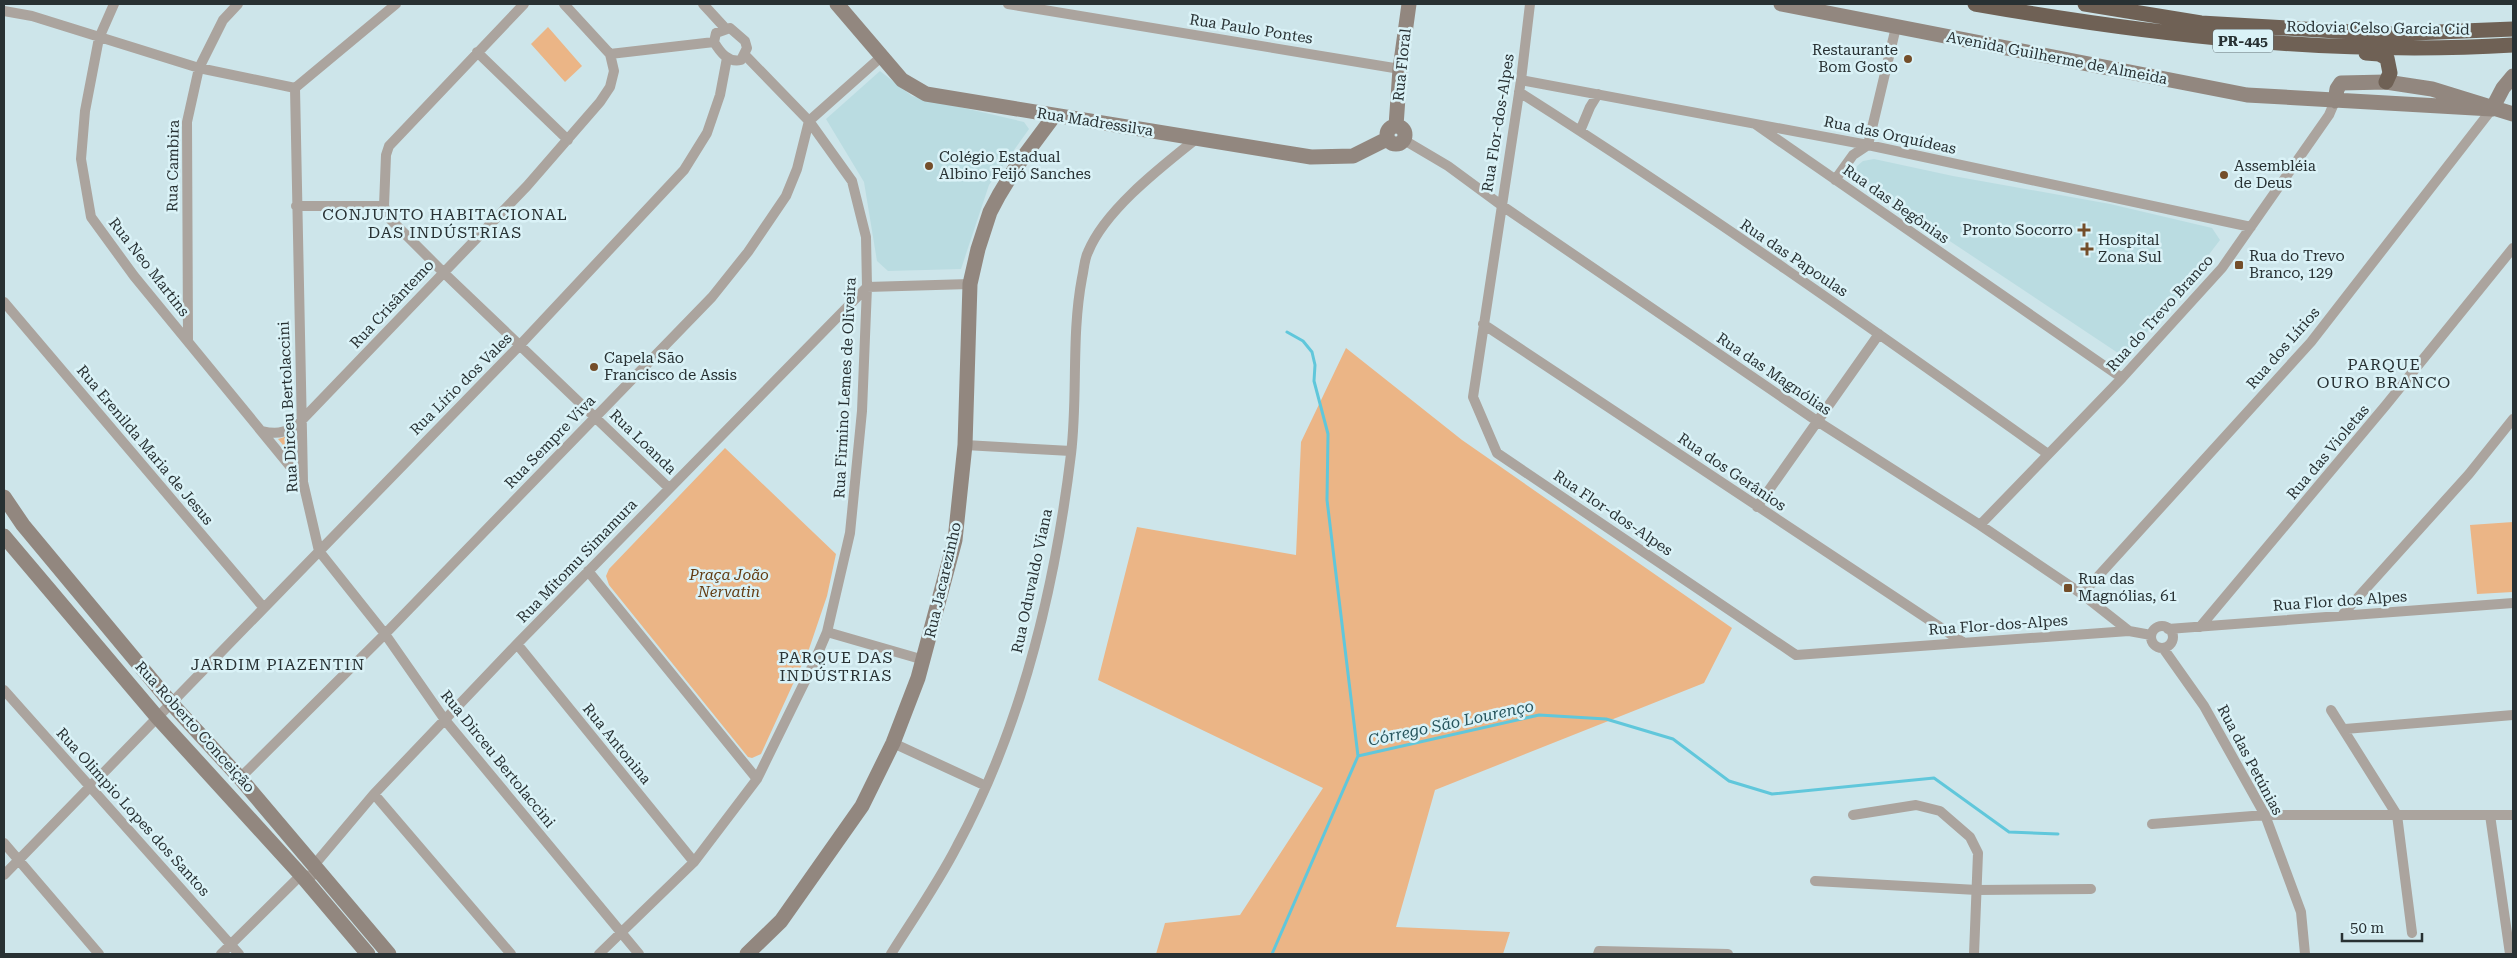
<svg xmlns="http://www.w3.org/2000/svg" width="2517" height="958" font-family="'Roboto Serif',serif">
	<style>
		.built { fill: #badce1 }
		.green { fill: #ebb586 }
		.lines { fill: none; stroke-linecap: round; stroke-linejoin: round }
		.stream { stroke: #60c7db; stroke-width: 3 }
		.street { stroke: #aba49e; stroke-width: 10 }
		.secondary { stroke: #92877f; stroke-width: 15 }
		.highway { stroke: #6f6155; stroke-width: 15 }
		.poi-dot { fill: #744e2a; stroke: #daf2f7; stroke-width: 2 }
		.labels { text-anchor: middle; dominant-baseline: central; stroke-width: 5; stroke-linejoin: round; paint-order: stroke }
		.shield { fill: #daf2f7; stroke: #5d6b6e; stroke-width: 1 }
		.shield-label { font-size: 14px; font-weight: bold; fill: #283133 }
		.street-label { font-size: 15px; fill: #283133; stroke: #daf2f7 }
		.poi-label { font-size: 15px; fill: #283133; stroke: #daf2f7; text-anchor: start }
		.park-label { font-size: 15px; font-style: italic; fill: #633c12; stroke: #daf2f7 }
		.neighbourhood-label { font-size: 16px; letter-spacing: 1px; fill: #283133; stroke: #daf2f7 }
		.water-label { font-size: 16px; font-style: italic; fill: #27555d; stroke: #daf2f7 }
	</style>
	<rect width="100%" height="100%" fill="#cde5ea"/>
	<path class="built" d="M880,71L912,96L1024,122L1029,129L989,185L961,269L888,271L877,261L864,182L826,119Z
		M1874,159L1953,176L2110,204L2212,228L2220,240L2207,257L2214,262L2129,351L2124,354L2118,353L1855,178L1857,166L1863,161Z"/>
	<path class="green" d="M548,27L582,66L565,82L531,44Z
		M1346,348L1462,440L1732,628L1704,683L1435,790L1396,927L1510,932L1503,954H1156L1165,923L1240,915L1323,788L1098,680L1137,527L1296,555L1301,442Z
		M294,434L293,457L278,439Z
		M725,448L836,554L827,596L809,649L761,754L752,758L748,757L609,585L606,576L609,569Z
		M2513,522V592L2477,594L2470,525Z"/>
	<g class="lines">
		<path class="stream" d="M1287,332L1303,341L1312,352L1315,365L1314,381L1328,434L1327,500L1358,756
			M1272,954L1358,756L1539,715L1606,719L1673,739L1729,781L1772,794L1934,778L2009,832L2058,834"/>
		<path class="street" d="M114,4L99,38L85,111L81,159L91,217L134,276L303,482
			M396,4L295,88L303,482L319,551L385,634L445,720L639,954
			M564,4L610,54
			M703,4L726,29
			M1008,4L1400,69
			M1530,4L1521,80L1473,397L1497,453L1796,655L2129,631L2151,635
			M4,11L32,16L199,68L295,88
			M730,28L745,41L747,48L741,60C728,63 720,52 714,42L716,33Z
			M477,52L568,140
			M1521,80L1868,145L2251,227
			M1519,92C1699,206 1874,330 2048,454
			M1755,124L2122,378
			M1580,131L1590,107L1598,94
			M1404,140L1448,166L1501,205L1817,421L1980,525L2082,594L2129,631
			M1835,180L1853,155L1868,145L1896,27
			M296,206H384L389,218L443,272L669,488
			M384,206L386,155L389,146L524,4
			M4,302L264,608
			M1483,324L1964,643
			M188,341L187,122L199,68L223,20L238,4
			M262,431C279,435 288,432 301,421L527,186L600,102L610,87L614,71L610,54L714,42
			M965,445L1071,451
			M1757,507L1879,334
			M1980,525L2122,378L2222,268L2329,115L2335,101
			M588,571L757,779
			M2082,594L2311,342L2492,109
			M2343,614L2469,474L2513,419
			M2151 637a11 11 0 1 1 22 0a11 11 0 1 1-22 0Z
			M2200,627L2386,405L2513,248
			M2168,629L2513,603
			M827,632L924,660
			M517,644L694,862
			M2163,648L2204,706L2265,815L2301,912L2305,954
			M4,690L239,954
			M2331,710L2397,815L2412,933
			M2345,729L2513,715
			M893,743L986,786
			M240,778L385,634L712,297L748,252L786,196L797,169L809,121L881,57
			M374,794L511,954
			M1853,815L1916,805L1940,811L1970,837L1978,853L1974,954
			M2490,815L2510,954
			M2152,824L2265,815H2513
			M4,843L99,954
			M4,875L520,345L684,170L707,133L720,95L727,58
			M301,875L312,876L315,872V864L374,794L517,644L867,287L970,284
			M1815,881L1977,890L2091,889
			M221,954L301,875
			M599,954L694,862L757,779L812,667L827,632L850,533L862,411L867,287L866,237L852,181L809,121L745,55
			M891,954C913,919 938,883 957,846C1021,728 1055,587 1071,454C1078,396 1071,336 1082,278C1084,270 1084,260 1088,252C1105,210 1161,167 1196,139
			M1598,954L1599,951L1728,954"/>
		<path class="secondary" d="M837,4L902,80L926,94L1311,157L1353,156L1387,139
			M1781,4L2247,95L2492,109
			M2335,101L2337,89L2341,83L2386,82L2432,89L2513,114
			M2492,109L2503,88L2513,76
			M1396,126L1400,69L1409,4
			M1387 135a9 9 0 1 1 18 0a9 9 0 1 1-18 0Z
			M4,497L23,525L171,703L240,778L389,954
			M4,536L157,717L301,875L368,954
			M747,954L781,921L862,806L893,743L918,678L955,540L965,445L970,284L978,249L990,212L999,195L1016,167L1054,116"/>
		<path class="highway" d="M1975,4C2152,35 2333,56 2513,45
			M2085,4L2201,23L2388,34L2513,29
			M2366,53L2379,54L2387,58L2390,73L2386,82"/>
	</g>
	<g class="poi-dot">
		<circle cx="1908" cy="59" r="5"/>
		<circle cx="929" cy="166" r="5"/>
		<circle cx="2224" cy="175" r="5"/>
		<path d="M2081.5 222.5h5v5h5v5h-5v5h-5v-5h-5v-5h5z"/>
		<path d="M2084.5 241.5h5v5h5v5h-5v5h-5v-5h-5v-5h5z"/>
		<rect x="2234" y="260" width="10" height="10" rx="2.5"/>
		<circle cx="594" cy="367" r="5"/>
		<rect x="2063" y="583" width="10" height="10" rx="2.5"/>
	</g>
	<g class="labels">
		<rect class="shield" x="2213" y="29.5" width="60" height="23" rx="4"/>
		<g class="shield-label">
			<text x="2243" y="41">PR-445</text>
		</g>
		<g class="street-label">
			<text transform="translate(2378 28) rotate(1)">Rodovia Celso Garcia Cid</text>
			<text transform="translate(1251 29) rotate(9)">Rua Paulo Pontes</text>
			<text transform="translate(2057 58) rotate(11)">Avenida Guilherme de Almeida</text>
			<text transform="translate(1402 65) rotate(-84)">Rua Floral</text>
			<text transform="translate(1095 122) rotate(9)">Rua Madressilva</text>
			<text transform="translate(1498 123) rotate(-81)">Rua Flor-dos-Alpes</text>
			<text transform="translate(1890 135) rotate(12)">Rua das Orquídeas</text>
			<text transform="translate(173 166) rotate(-89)">Rua Cambira</text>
			<text transform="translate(1896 204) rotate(35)">Rua das Begônias</text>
			<text transform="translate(1794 258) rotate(34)">Rua das Papoulas</text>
			<text transform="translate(149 267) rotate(52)">Rua Neo Martins</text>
			<text transform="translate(392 304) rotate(-47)">Rua Crisântemo</text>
			<text transform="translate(2160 313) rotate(-48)">Rua do Trevo Branco</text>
			<text transform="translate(2283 348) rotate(-49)">Rua dos Lírios</text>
			<text transform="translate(1774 374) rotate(34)">Rua das Magnólias</text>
			<text transform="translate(461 384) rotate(-45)">Rua Lírio dos Vales</text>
			<text transform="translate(845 388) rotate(-87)">Rua Firmino Lemes de Oliveira</text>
			<text transform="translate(288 407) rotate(-93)">Rua Dirceu Bertolaccini</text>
			<text transform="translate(550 442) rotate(-46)">Rua Sempre Viva</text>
			<text transform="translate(643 442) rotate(44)">Rua Loanda</text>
			<text transform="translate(145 445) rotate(50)">Rua Erenilda Maria de Jesus</text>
			<text transform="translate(2328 452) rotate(-50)">Rua das Violetas</text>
			<text transform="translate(1732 472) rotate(34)">Rua dos Gerânios</text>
			<text transform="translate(1613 513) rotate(34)">Rua Flor-dos-Alpes</text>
			<text transform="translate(577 561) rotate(-46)">Rua Mitomu Simamura</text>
			<text transform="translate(943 580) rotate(-77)">Rua Jacarezinho</text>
			<text transform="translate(1032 581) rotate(-78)">Rua Oduvaldo Viana</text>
			<text transform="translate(2340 601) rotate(-4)">Rua Flor dos Alpes</text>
			<text transform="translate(1998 625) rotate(-4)">Rua Flor-dos-Alpes</text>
			<text transform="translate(195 727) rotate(48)">Rua Roberto Conceição</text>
			<text transform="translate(617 744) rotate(51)">Rua Antonina</text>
			<text transform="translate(498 759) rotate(51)">Rua Dirceu Bertolaccini</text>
			<text transform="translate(2250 760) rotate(62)">Rua das Petúnias</text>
			<text transform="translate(133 812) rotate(48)">Rua Olimpio Lopes dos Santos</text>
		</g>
		<g class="poi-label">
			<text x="1898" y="50" text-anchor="end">Restaurante<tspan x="1898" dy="17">Bom Gosto</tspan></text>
			<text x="939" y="157">Colégio Estadual<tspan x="939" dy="17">Albino Feijó Sanches</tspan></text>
			<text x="2234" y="166">Assembléia<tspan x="2234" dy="17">de Deus</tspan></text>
			<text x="2073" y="230" text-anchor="end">Pronto Socorro</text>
			<text x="2098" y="240">Hospital<tspan x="2098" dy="17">Zona Sul</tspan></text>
			<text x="2249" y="256">Rua do Trevo<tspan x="2249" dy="17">Branco, 129</tspan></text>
			<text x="604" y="358">Capela São<tspan x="604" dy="17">Francisco de Assis</tspan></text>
			<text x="2078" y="579">Rua das<tspan x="2078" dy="17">Magnólias, 61</tspan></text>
		</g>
		<g class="park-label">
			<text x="729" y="575">Praça João<tspan x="729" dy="17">Nervatin</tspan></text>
		</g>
		<g class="neighbourhood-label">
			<text x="445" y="214">CONJUNTO HABITACIONAL<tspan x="445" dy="18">DAS INDÚSTRIAS</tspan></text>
			<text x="2384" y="364">PARQUE<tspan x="2384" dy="18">OURO BRANCO</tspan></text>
			<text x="836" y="657">PARQUE DAS<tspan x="836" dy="18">INDÚSTRIAS</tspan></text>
			<text x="278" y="664">JARDIM PIAZENTIN</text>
		</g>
		<g class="water-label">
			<text transform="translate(1451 723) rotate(-12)">Córrego São Lourenço</text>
		</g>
	</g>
	<rect width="2517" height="958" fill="none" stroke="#283133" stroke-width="10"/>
	<path d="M2342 933v8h80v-8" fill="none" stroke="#283133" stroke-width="2.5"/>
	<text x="2350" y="933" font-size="15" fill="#283133" stroke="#daf2f7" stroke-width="4" paint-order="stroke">50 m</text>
</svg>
